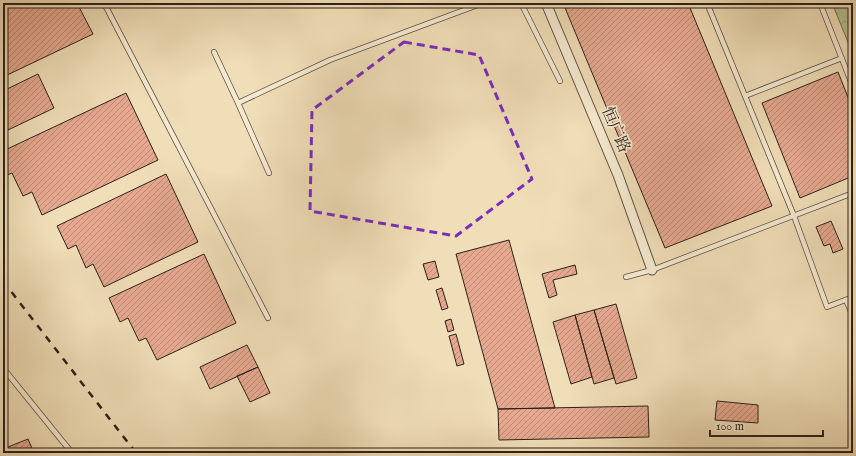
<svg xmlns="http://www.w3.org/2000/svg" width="856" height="456" font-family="'IM FELL English','Noto Serif SC',serif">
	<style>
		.forest { fill: url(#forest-crowns); stroke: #727054 }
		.building { fill: url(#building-hatch); stroke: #2d2019 }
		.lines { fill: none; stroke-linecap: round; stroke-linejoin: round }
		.service-casing { stroke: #5e5041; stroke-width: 6 }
		.minor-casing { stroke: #5e5041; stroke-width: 11 }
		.service { stroke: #f5ead1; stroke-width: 4.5 }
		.minor { stroke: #f5ead1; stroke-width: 9 }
		.rail { stroke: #2d2019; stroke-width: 2.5; stroke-dasharray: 7 7; stroke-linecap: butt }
		.marked { fill: none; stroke: #7b2cbf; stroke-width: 3; stroke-dasharray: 8 5; stroke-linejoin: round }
		.labels { text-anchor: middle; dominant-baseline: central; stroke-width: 3.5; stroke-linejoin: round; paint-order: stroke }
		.street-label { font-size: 16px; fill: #2d2019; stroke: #f5ead1 }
	</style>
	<defs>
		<pattern id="forest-crowns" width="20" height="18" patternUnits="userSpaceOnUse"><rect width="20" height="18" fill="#b8c18f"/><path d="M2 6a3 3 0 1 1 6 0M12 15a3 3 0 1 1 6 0" fill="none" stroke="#9ea67b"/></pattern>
		<pattern id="building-hatch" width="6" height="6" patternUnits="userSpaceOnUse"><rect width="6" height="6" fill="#e6a990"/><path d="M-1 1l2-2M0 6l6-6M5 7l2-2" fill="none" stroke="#bb8975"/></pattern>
	</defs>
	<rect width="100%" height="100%" fill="#f0deb8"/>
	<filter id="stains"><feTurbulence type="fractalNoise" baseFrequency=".005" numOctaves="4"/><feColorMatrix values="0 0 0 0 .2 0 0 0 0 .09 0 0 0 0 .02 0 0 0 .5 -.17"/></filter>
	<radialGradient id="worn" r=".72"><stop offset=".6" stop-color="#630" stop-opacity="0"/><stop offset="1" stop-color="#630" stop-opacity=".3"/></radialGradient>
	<path class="forest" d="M832,3H853V46L850,47Z"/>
	<path class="building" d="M3,3H77L93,34L3,77Z
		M563,3H688L772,206L665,248Z
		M838,72L853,110V176L800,198L762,103Z
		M38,74L54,108L8,130L3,120V91Z
		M126,93L158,160L42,215L32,192L23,196L12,173L7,175L3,165V151Z
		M166,174L198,242L104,287L93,264L86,268L76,245L68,249L57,226Z
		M831,221L843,249L833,253L830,244L824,246L816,227Z
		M509,240L555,408L498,409L456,254Z
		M204,254L236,323L157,360L146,338L139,341L128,318L120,322L109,298Z
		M435,261L439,277L428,280L423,264Z
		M575,265L577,274L553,280L557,295L549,298L542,274Z
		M442,288L448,308L442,310L436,290Z
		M616,304L637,378L616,384L594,310Z
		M594,310L614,378L594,384L575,315Z
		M575,315L592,377L571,384L553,322Z
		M451,319L454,330L448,332L445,321Z
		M456,334L464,364L457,366L449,336Z
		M247,345L258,367L210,389L200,367Z
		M258,367L270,393L250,402L237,376Z
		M717,401L758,405V423L715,420Z
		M648,406L649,437L499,440L498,409Z
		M28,439L34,453H3V449Z"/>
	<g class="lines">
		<defs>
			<path id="service" d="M104,3L268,318
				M521,3L560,81
				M707,3L794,216L827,307L853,297
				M820,3L853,87
				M214,52L238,103L269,173
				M745,96L842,58
				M238,103L330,60L483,3
				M626,277L652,270L853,193
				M846,300L853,316
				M3,368L72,453"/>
			<path id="minor" d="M546,3L618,175L652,270"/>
		</defs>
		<use href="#service" class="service-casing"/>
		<use href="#minor" class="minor-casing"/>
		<use href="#service" class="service"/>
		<use href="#minor" class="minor"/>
		<path class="rail" d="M3,281L136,453"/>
	</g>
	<path class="marked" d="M404,42L479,55L532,179L456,236L310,211L312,110Z"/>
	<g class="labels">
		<g class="street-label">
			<text transform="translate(615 130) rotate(67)">恒广路</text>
		</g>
	</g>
	<rect width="856" height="456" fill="none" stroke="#f0deb8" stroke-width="16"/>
	<rect x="4" y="4" width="848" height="448" fill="none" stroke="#2d2019" stroke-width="2"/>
	<rect x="8" y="8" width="840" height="440" fill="none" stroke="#2d2019"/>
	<path d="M710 430v6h113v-6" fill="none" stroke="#2d2019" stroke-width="2"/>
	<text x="716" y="430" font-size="12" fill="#2d2019" stroke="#f5ead1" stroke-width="3" paint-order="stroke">100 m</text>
	<rect width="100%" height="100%" filter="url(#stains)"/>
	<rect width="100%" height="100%" fill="url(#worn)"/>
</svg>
